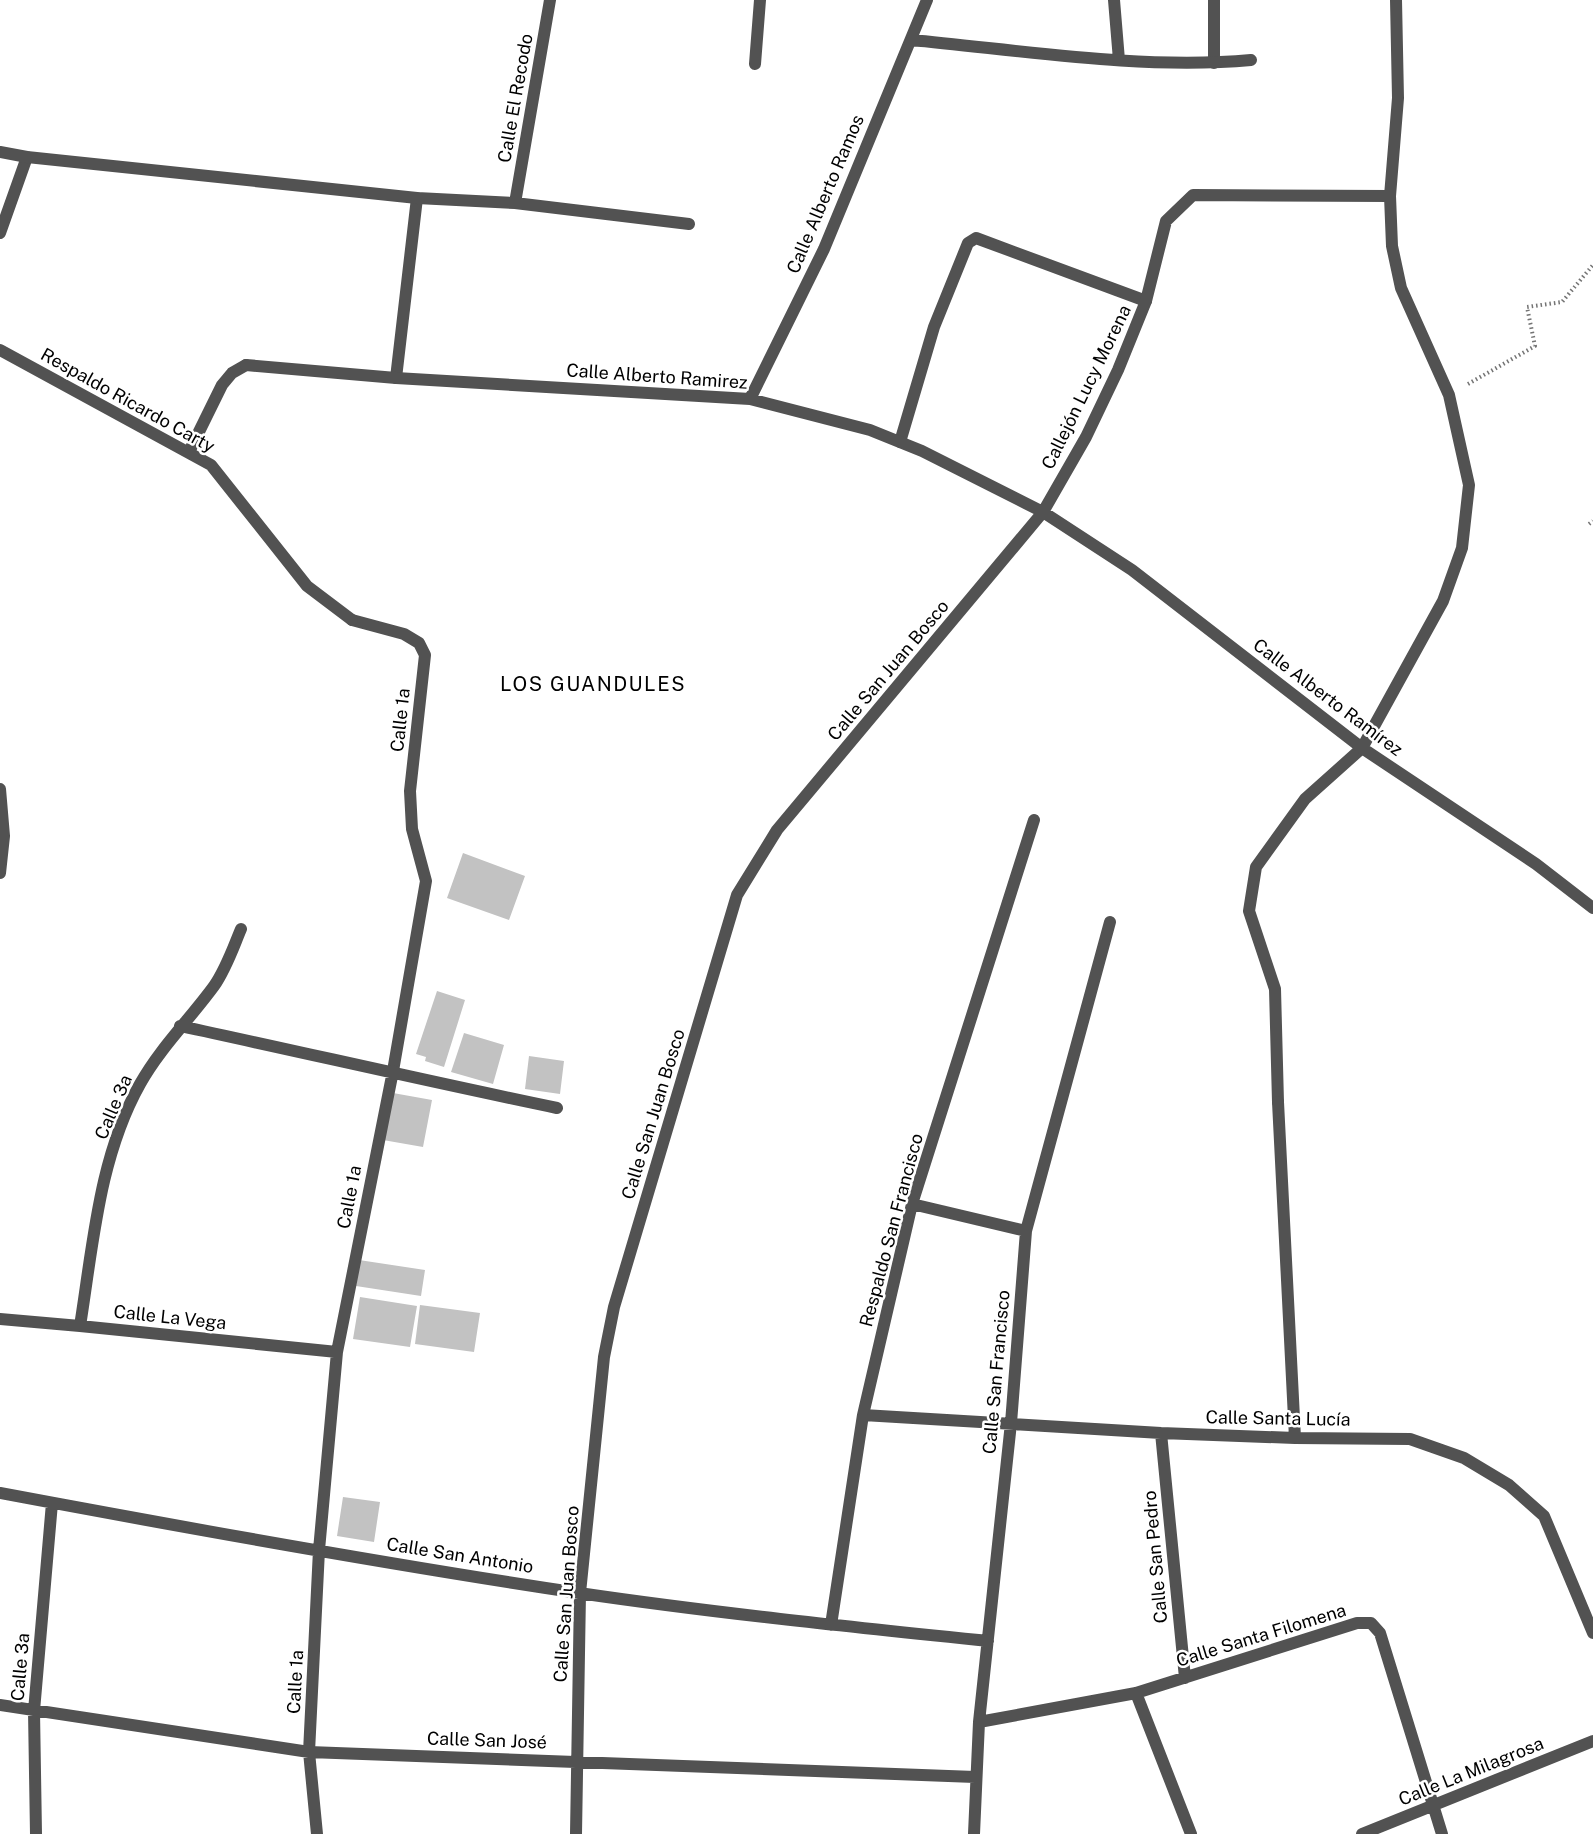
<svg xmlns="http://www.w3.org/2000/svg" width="1593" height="1834" font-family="'Public Sans',sans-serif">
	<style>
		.building { fill: #c2c2c2 }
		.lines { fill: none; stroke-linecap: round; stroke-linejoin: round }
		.path { stroke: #747474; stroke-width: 4; stroke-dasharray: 1.5 3; stroke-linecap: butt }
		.service { stroke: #525252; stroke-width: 12 }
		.minor { stroke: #525252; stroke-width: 12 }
		.labels { text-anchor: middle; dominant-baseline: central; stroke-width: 5; stroke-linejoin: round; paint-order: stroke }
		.street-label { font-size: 18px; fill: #000; stroke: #fff }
		.neighbourhood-label { font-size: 20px; letter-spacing: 1.5px; fill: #000; stroke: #fff }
	</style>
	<rect width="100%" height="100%" fill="#fff"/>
	<path class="building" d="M463,853L525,876L509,920L447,898Z
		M437,991L465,1000L444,1067L425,1061L426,1057L416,1054Z
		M464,1033L504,1045L493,1084L451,1072Z
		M529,1056L564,1061L560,1094L525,1089Z
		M393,1093L432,1100L423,1147L383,1140Z
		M359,1260L425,1270L421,1296L356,1286Z
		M360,1297L417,1306L410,1347L353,1339Z
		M420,1305L480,1313L474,1352L415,1344Z
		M343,1497L380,1502L374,1542L337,1536Z"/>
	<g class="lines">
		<path class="path" d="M1468,384L1535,346L1527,307L1562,302L1593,265
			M1589,524L1593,521"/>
		<path class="service" d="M1214,0V63
			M755,64L760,0
			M0,233L27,157
			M396,378L417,198
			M900,442L934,327L968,243L976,238L1146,301
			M189,452L222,385L232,373L246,365
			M352,620L404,634L419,643L425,655L410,791L412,829L426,881L393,1071
			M1278,1102L1275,989L1249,911L1256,867L1305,799L1362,748"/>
		<path class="minor" d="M1114,0L1119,60
			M911,40C1020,50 1141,70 1251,60
			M0,152L27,157L417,198L515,203L689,224
			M515,203L550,0
			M0,350L211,465L307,586L352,620
			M246,365L396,378L750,399L870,430L922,451L1043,512L1132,570L1362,748L1536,864L1593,908
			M750,399L824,249L927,0
			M1362,748L1443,601L1462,548L1469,485L1449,395L1401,288L1392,246L1390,196L1398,98L1396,0
			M0,789L4,836L0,873
			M180,1026C306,1053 431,1082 557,1108
			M1278,1102L1295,1438
			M912,1204L1026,1231
			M0,1319L80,1326L337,1352
			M80,1326C93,1245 99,1157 140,1084C160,1048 190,1019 214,986C226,969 233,948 241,929
			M863,1415L1161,1433L1295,1438L1410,1439L1464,1458L1509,1485L1544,1516L1593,1633
			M1161,1433L1185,1678
			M0,1493C192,1529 385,1564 579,1593C715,1613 852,1627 988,1641
			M831,1625L863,1415L912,1204L1034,820
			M1136,1693L1191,1834
			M0,1705L309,1752L975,1777
			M979,1722L1136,1693L1357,1623H1371L1380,1633L1442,1834
			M36,1834L34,1711L52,1503
			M317,1834L309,1752L319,1550L337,1352L393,1071
			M576,1834L580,1593L604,1357L614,1307L737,895L777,830L1043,512L1086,437L1118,370L1146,301L1166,221L1193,195L1390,196
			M974,1834L979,1722L1011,1423L1026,1231L1110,922
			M1362,1834L1593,1741"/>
	</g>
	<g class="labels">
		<g class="street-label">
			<text transform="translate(515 98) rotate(-80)">Calle El Recodo</text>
			<text transform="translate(825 194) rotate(-67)">Calle Alberto Ramos</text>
			<text transform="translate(657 376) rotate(4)">Calle Alberto Ramirez</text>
			<text transform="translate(1086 387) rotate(-64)">Callejón Lucy Morena</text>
			<text transform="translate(128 400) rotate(29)">Respaldo Ricardo Carty</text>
			<text transform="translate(888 670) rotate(-50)">Calle San Juan Bosco</text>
			<text transform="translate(1328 697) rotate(37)">Calle Alberto Ramírez</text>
			<text transform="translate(400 720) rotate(-84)">Calle 1a</text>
			<text transform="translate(113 1107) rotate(-67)">Calle 3a</text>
			<text transform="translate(653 1114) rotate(-73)">Calle San Juan Bosco</text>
			<text transform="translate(349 1197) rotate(-79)">Calle 1a</text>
			<text transform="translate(891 1230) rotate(-75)">Respaldo San Francisco</text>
			<text transform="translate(170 1317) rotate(6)">Calle La Vega</text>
			<text transform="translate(996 1372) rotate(-85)">Calle San Francisco</text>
			<text transform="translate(1278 1418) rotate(1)">Calle Santa Lucía</text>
			<text transform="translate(460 1555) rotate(9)">Calle San Antonio</text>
			<text transform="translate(1155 1557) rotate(-95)">Calle San Pedro</text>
			<text transform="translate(566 1594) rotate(-86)">Calle San Juan Bosco</text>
			<text transform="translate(1261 1635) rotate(-17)">Calle Santa Filomena</text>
			<text transform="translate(20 1667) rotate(-85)">Calle 3a</text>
			<text transform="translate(295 1682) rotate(-87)">Calle 1a</text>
			<text transform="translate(487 1740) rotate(2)">Calle San José</text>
			<text transform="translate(1471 1771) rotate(-22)">Calle La Milagrosa</text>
		</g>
		<g class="neighbourhood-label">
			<text x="593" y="684">LOS GUANDULES</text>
		</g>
	</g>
</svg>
